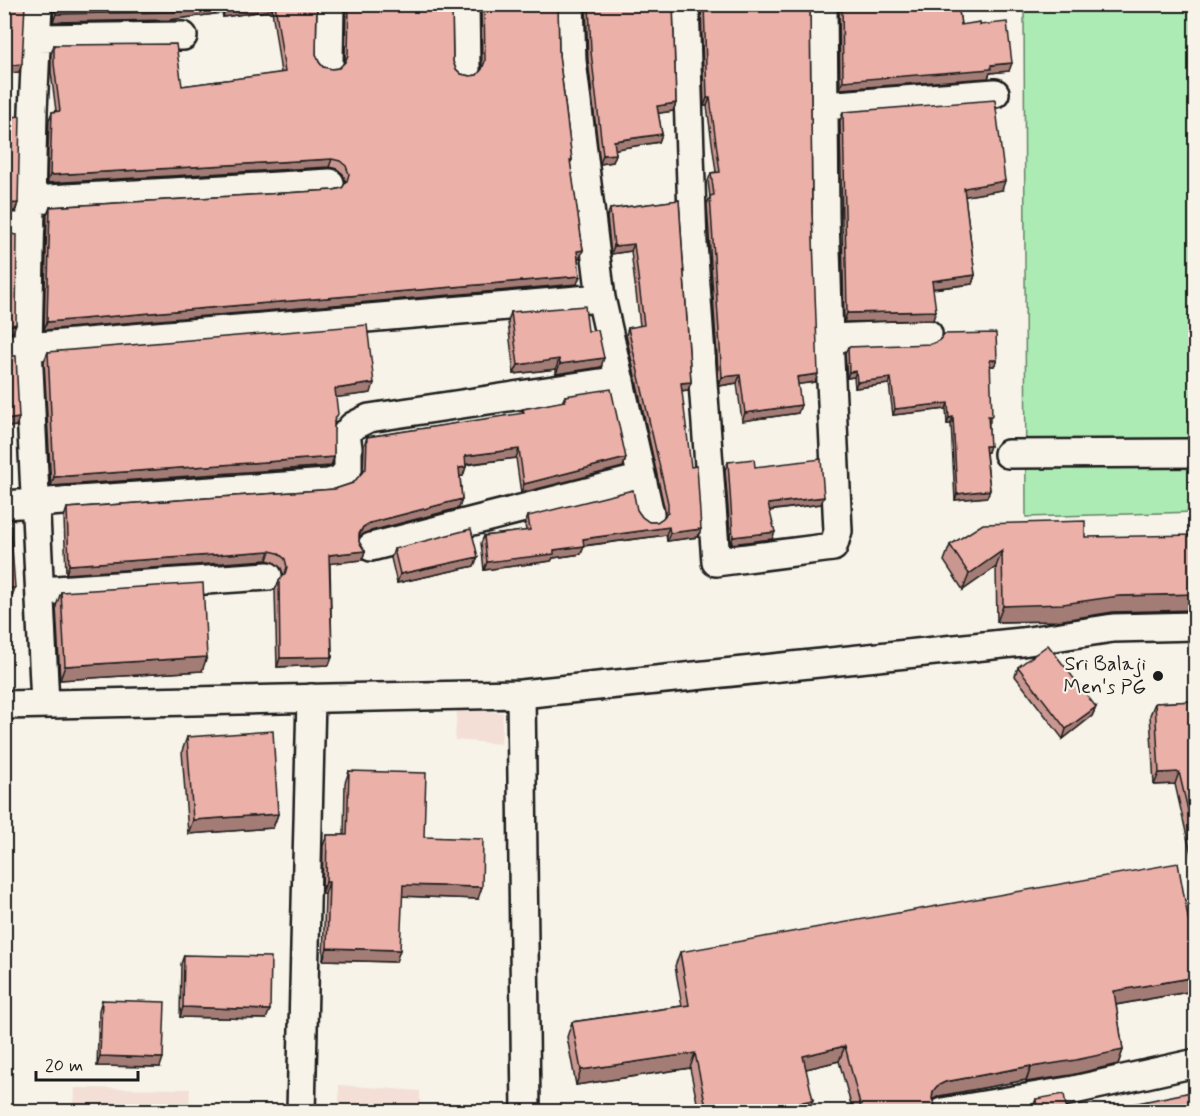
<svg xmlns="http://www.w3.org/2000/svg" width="1200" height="1116" font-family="Mynerve,sans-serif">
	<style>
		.built { fill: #f3dfd5 }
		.green { fill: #acebb3; stroke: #648468; stroke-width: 1.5 }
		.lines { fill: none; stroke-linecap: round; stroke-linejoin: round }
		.minor-casing { stroke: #1c1c1c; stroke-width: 32 }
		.minor { stroke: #f7f3e8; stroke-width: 27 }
		.wall { fill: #ca9790; stroke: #1c1c1c; stroke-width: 1.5 }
		.shaded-wall { fill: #a47b76; stroke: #1c1c1c; stroke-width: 1.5 }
		.building { fill: #ebb0a8; stroke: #1c1c1c; stroke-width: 1.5 }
		.poi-dot { fill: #1c1c1c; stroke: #f7f3e8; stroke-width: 2 }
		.labels { text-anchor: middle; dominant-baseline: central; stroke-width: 4.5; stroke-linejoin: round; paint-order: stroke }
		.poi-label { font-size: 20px; fill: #1c1c1c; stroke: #f7f3e8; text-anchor: end }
	</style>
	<rect width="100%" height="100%" fill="#f7f3e8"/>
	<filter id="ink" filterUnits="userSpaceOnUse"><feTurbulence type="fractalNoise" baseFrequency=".0167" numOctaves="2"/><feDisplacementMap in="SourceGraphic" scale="12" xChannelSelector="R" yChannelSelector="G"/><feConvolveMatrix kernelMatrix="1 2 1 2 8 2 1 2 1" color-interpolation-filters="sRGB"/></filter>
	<g filter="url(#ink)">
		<path class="built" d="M457,708L503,713L501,744L455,740Z
			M339,1085L420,1091V1111H339Z
			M75,1088L190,1089L189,1111H74Z"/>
		<path class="green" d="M1024,5H1195V512L1026,517Z"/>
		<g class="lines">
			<defs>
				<path id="minor" d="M38,4L33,111L28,348L45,704
					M465,4L466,69
					M570,4L572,61L601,298
					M685,4L693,244L716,562L833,547L838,531L829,338L825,220L823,4
					M37,38L183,36
					M329,62L330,4
					M824,106L995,93
					M31,200L330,183
					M4,227H31
					M829,338L928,334
					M4,349L601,298L650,514
					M1008,454L1196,453
					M4,505L328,483L339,480L348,471V448L346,434L353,426L369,418L620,380
					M371,547L642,478
					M41,591L268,576
					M521,694L526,1112
					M4,705L521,694L1022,642L1113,628L1196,626
					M301,1112L311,698
					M942,1112L1074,1090L1196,1063"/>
			</defs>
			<use href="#minor" class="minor-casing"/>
			<use href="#minor" class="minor"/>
		</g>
		<path class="wall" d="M317,4L316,54L319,62L323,67L332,69L339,68L345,63L346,4H452L453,62L456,69L461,74L470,76L477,75L482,69L481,4H558L559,55L572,160L570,164L583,250L580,258H578L577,284L44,330L47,215L50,207L334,190L342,188L346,183L343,174L337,169L329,167L47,183L49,120L52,112L56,111L51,72V54L54,45L182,86L281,73L272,10L223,17L222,13L169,20L53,22L54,5Z
			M586,4H673L676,103L673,111L658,113L662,134L659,142L615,149L616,154L613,162L600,164L588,60Z
			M701,4H810L812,212L815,382L798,384V413L742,421L737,383L719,386L707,204L710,197L708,181L711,173L716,172L707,106H704Z
			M839,4H958L961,25H980L1009,71L990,73L988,78L840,89Z
			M843,112L1002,190L965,196L975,275L972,284L933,289V320L844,322L840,121Z
			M679,200L691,382L688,390L681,391L698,537L667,541L666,535L584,546L581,554L553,558L551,561L484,570L481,543L484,536L526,531L525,524L528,516L637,510L642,517L649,522H657L663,518L665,515V511L626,335L628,328L640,326L631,251L611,254L607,217L610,209Z
			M511,312L588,331L601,367L556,374V369L514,374L508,322Z
			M848,347L997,360L994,366H990V422H989L988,452H986L990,490L987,497L955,500L951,424H947L946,409L893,415L889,384L855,388L854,377L847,378L845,353Z
			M48,352L371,393L336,397L331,466L51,486L44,361Z
			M565,396L626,458L623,467L521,493L516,458L466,465L463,476H460L462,499L459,508L367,532L360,536L359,542L365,551L362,560L330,563L332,657L329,665L277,667L275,590L279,581L284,576L281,568L274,562L267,560L66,574L64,517L67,508L335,489L353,483L363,472L364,446L367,437L521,414L523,409L562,402Z
			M728,462L755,467L821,504L769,511L772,539L731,544L725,470Z
			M1085,537L1113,612L1057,621L997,622L996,567L963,590L944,561L950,545Z
			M394,549L474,566L397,583L391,558Z
			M61,592L202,671L60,680L56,606Z
			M1018,667L1096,707L1092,716L1063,739L1015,676Z
			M1196,701V876L1175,784L1154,785L1150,715L1155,703Z
			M187,737L278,814L273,828L188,834L182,751Z
			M349,771L424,837L478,899L402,896L396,962L323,960L325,894H322L323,846L327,835H344L345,783Z
			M680,952L1196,961V984L1193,991L1116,1005L1123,1050L1118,1064L1071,1075L1026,1082V1080L939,1096L932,1100L936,1108L941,1112H853L839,1061L806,1069L808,1112H699L690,1068L576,1085L567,1037L572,1022L682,1006L675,966Z
			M184,955L266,1019L180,1017L181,964Z
			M102,1000L160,1067L97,1066L99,1010Z
			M1036,1099L1067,1112H1031Z"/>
		<path class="shaded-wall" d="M255,4H274L272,10L223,17L226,8Z
			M225,5L222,13L169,20L53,22L56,14Z
			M1012,63L1009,71L990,73L988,78L840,89L843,81Z
			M22,64L19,72L4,74V66Z
			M707,98H710L707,106H704Z
			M676,103L673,111L654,114L657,106Z
			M662,134L659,142L611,150L614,141Z
			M616,154L613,162L600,164L603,155Z
			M332,159L329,167L47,183L50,175Z
			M1005,181L1002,190L961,197L964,188Z
			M18,203L15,211L4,212V204Z
			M634,244L631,251L611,254L614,246Z
			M583,250L580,258L574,259L577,251Z
			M975,275L972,284L929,289L932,281Z
			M580,276L577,284L44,330L47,322Z
			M936,311L933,320L844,322L847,313Z
			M16,324L13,332L4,334V327Z
			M604,358L601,367L556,374L560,364Z
			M559,359L556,369L514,374L518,365Z
			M990,360H997L994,366H987Z
			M856,371L854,377L847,378L849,372Z
			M818,374L815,382L794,385L797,377Z
			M740,375L737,383L719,386L722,377Z
			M891,378L889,384L855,388L857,382Z
			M691,382L688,390L678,391L681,383Z
			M374,383L371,393L332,398L335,389Z
			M948,403L946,409L893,415L895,409Z
			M801,405L798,413L742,421L745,413Z
			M953,417L951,424H947L949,418Z
			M19,418L16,426L4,428V420Z
			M985,446H990L988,452H983Z
			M519,449L516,458L461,465L465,456Z
			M334,457L331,466L51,486L54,477Z
			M626,458L623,467L521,493L524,484Z
			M466,467L463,476L456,477L459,468Z
			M990,490L987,497L955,500L957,494Z
			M824,497L821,504L765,511L768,504Z
			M462,499L459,508L367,532L360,536L356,543L363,527L370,523Z
			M669,527L666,535L581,546L583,539Z
			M701,529L698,537L667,541L670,533Z
			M775,532L772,539L731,544L733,537Z
			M584,546L581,554L553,558L551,561L484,570L487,562L554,550Z
			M270,551L267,560L66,574L69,565Z
			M365,551L362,560L326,564L329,555Z
			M1002,551L996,567L963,590L969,574Z
			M478,557L474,566L397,583L400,574Z
			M4,588H15L12,596H4Z
			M1196,594V610L1113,612L1057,621L997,622L1003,606L1119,596Z
			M207,657L202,671L60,680L65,666Z
			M332,657L329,665L277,667L280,658Z
			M1096,707L1092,716L1063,739L1066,729Z
			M1179,772L1175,784L1154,785L1159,773Z
			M278,814L273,828L188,834L193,820Z
			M326,882H329L325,894H322Z
			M403,885L482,887L478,899L398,896Z
			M327,948L400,950L396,962L323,960Z
			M1196,977V984L1193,991L1109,1006L1114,991Z
			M183,1007L270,1010L266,1019L180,1017Z
			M845,1046L839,1061L798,1071L803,1056Z
			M1123,1050L1118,1064L1071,1075L1026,1082L1031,1067Z
			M695,1053L690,1068L576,1085L581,1070Z
			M100,1056L163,1058L160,1067L97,1066Z
			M1031,1066L1026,1080L939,1096L932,1100L933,1091L937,1086L945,1082Z
			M813,1100L808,1112H750Z"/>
		<path class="building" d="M4,4H25L22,64L4,66Z
			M56,4H255L226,8L225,5L172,12L56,14Z
			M275,4H317L316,54L319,62L323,67L332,69L339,68L345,62L348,55L349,4H452L453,62L456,69L461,74L470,76L477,75L482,69L485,61L484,4H558L559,55L572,160H570L583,250L577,251L580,276L47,322L50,207L334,190L342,188L347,181L349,174L346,166L340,161L332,159L50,175L52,112L60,111L54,64V45L176,44L182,86L285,72Z
			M589,4H673L676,103L657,106L662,134L614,141L616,154L603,155L591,52Z
			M704,4H810L812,212L818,374L797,377L801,405L745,413L740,375L722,377L710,196L714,195L711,173L720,172L710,98H707Z
			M842,4H958L961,25L980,22V25L1007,22L1012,63L991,65V69L843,81Z
			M995,100L1005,181L964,188L975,275L932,281L936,311L847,313L843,112Z
			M20,116L18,203L4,204V118Z
			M679,200L691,382L681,383L691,467L697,466L701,529L670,533L669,527L583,539L584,546L554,550V554L487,562L484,536L530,530L528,516L633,490L637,510L642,517L649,522H657L663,518L668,512V503L628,328L644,325L634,244L614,246L610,209Z
			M4,233L17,235L16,324L4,327Z
			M585,306L588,331L598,330L604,358L560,364L559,359L518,365L511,312Z
			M367,325L374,383L335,389L338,414L334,421V457L54,477L48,352Z
			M996,333L997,360H990L992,416H988L990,446H985L990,490L957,494L953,417L949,418L948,403L895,409L891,378L857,382L856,371L849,372L848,347L931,344L939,341L944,334Z
			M4,355L16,356L19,418L4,420Z
			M611,389L626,458L524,484L519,449L465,456L466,467L459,468L462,499L370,523L363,527L359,534V542L365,551L329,555L332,657L280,658L279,581L285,574L287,567L285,559L278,553L270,551L69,565L67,508L335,489L353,483L366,468L367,437L524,413L523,409L565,401V396Z
			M754,459L755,467L821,459L824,497L768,504L775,532L733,537L728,462Z
			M4,520H10L15,588H4Z
			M1085,521V537L1196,535V594L1119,596L1063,604L1003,606L1002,551L969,574L950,545L983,524Z
			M471,529L478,557L400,574L394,549Z
			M203,583L207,657L65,666L61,592Z
			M1048,645L1096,707L1066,729L1018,667Z
			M1196,701V844L1179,772L1159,773L1155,703Z
			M273,731L278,814L193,820L187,737Z
			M349,771L426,773L424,837L483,839L482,887L403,885L400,950L327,948L329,882H326L327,835H347Z
			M1178,863L1196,961V977L1114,991L1123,1050L1076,1060L1031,1067V1066L945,1082L937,1086L933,1091L932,1099L936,1108L941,1112H862L845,1046L803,1056L813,1100L750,1112H707L695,1053L581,1070L572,1022L689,1005L680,952Z
			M184,955L271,957L270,1010L183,1007Z
			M102,1000L165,1002L163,1058L100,1056Z
			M1196,1091V1112H1094Z
			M1064,1094L1067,1112H1037L1036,1099Z
			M970,1110V1112H950Z"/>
	</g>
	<circle class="poi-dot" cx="1158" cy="676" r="6"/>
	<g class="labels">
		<g class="poi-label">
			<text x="1146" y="664">Sri Balaji<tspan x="1146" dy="23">Men's PG</tspan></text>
		</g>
	</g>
	<rect width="1200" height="1116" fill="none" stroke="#f7f3e8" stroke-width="24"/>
	<rect x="12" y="12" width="1176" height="1092" fill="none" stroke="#1c1c1c" stroke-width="2" filter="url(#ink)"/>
	<path d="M36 1071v9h102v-9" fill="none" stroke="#1c1c1c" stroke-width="3"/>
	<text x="45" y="1071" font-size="18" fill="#1c1c1c" stroke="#f7f3e8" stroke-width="4.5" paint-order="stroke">20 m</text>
</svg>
